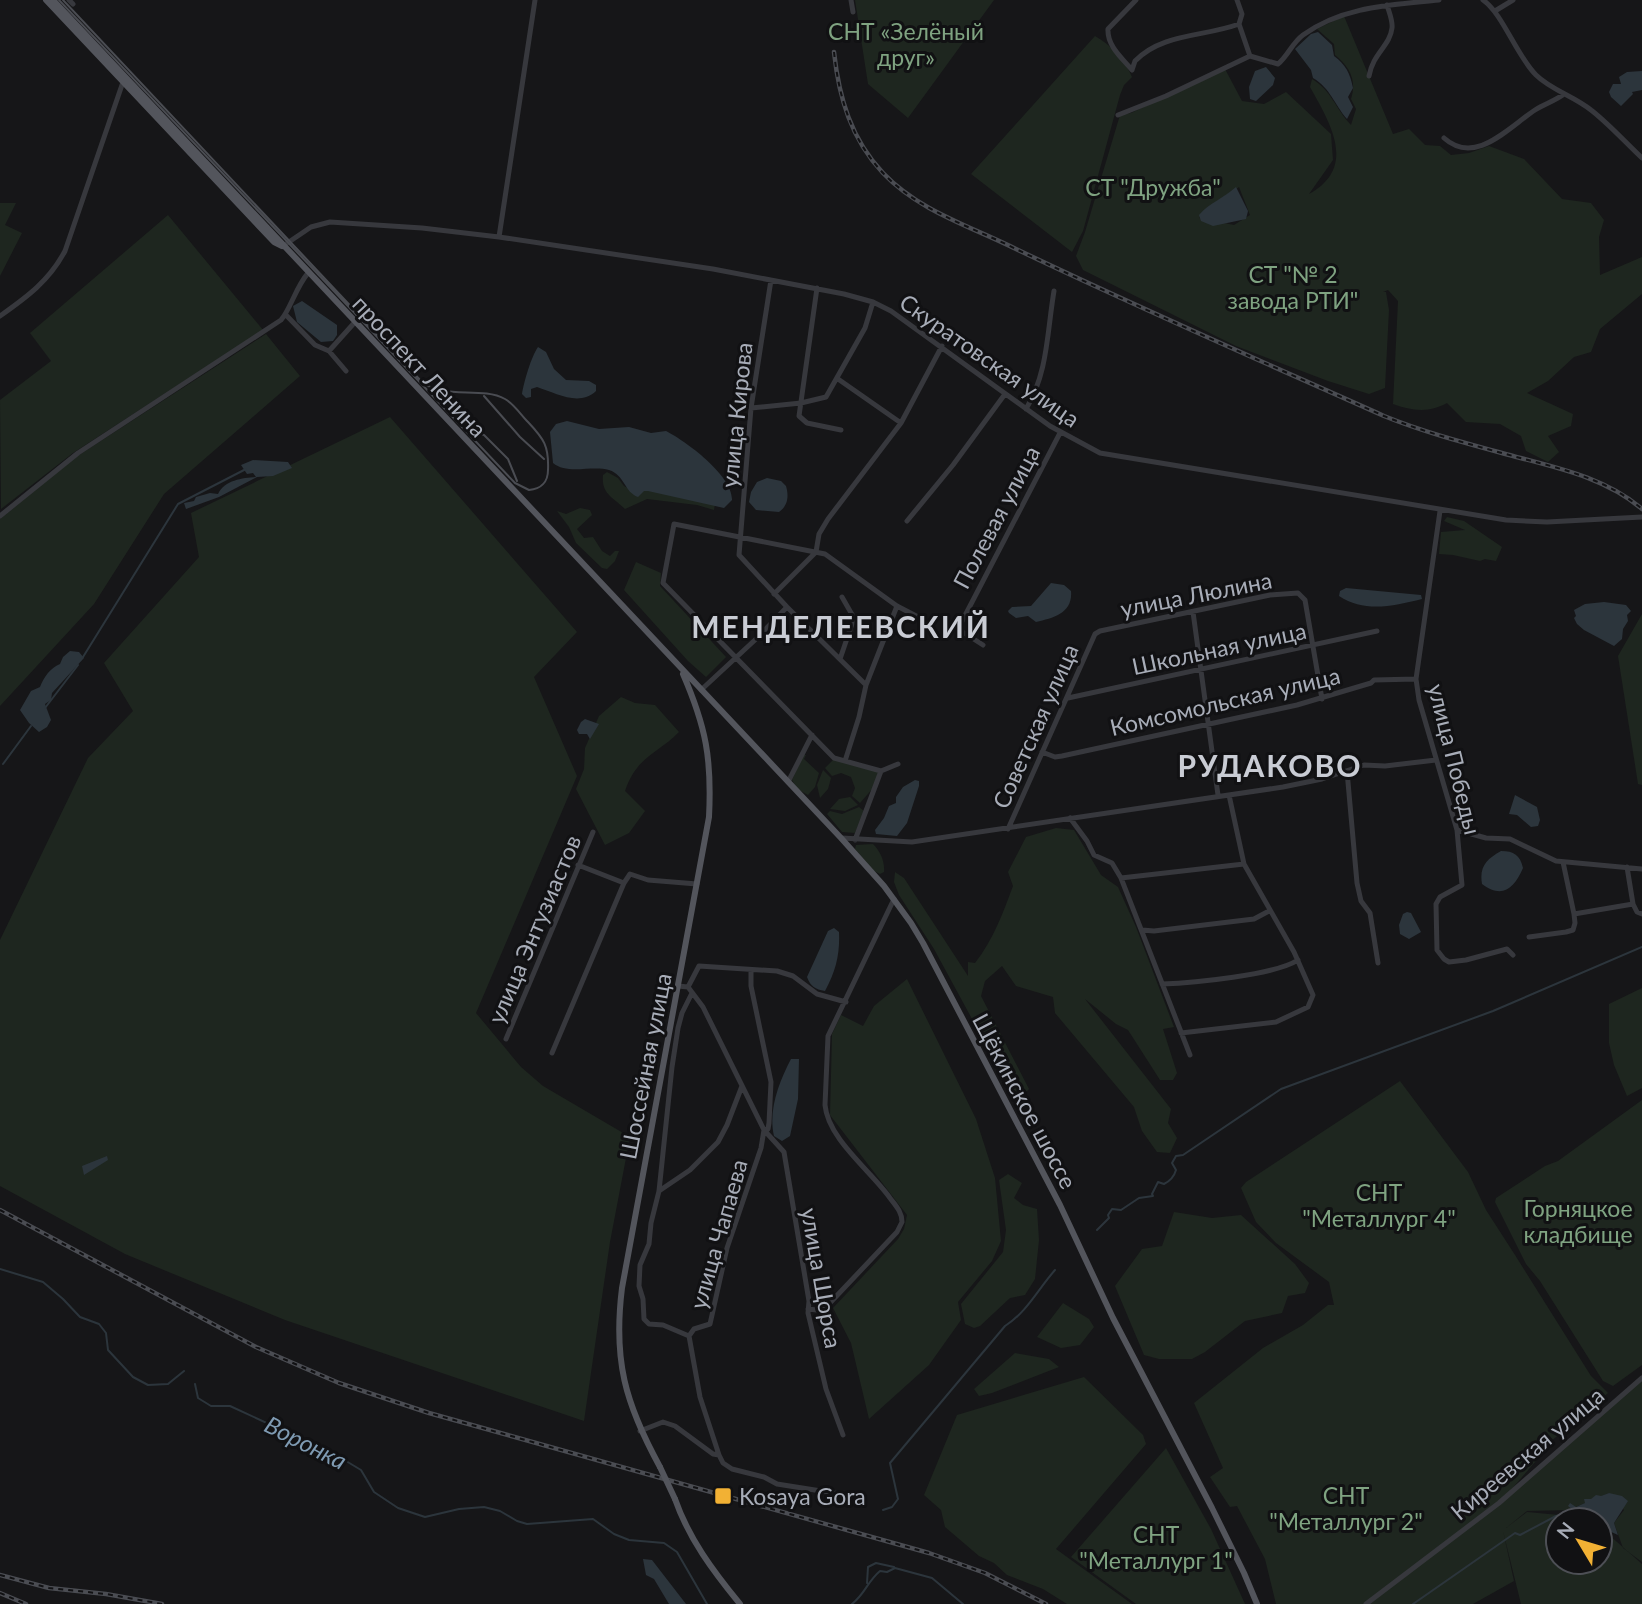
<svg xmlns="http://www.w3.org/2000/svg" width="1642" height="1604" font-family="Lato,sans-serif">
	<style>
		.green { fill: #1e261f; fill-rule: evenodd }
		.water { fill: #2c353c }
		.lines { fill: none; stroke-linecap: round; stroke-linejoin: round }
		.stream { stroke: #2c353c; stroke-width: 2 }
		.minor { stroke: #37383d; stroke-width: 5 }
		.major { stroke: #53555c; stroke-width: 6 }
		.tram { stroke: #4a4c52; stroke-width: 2 }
		.rail-casing { stroke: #4a4c52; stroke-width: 4.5 }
		.rail { stroke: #111113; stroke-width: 2; stroke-dasharray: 5; stroke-linecap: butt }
		.major-bridge { stroke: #53555c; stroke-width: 6 }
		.poi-dot { fill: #f2b134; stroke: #111113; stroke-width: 2.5 }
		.labels { text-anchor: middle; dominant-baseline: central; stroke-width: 6; stroke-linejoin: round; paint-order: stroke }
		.park-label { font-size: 23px; fill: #7fa381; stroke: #111113 }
		.street-label { font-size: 23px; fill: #a8adb8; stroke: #111113 }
		.poi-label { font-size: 23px; fill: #a8adb8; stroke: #111113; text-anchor: start }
		.water-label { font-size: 24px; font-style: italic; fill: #7f9bb3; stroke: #111113 }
		.district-label { font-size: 30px; font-weight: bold; letter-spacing: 2px; fill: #c9ccd4; stroke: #111113 }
	</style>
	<rect width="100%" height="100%" fill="#161618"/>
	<path class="green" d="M855,0H994L908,118L868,84Z
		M1344,16L1393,134L1409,129L1425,145L1440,146L1451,155L1469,153L1489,146L1524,159L1562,199L1591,203L1604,220L1599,237L1600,275L1642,257V294L1600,329L1591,352L1574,357L1548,381L1527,393L1573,414L1571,426L1548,436L1559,452L1548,462L1526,451L1521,436L1500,424L1466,422L1447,403C1429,413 1412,411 1393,404L1398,301L1388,290L1383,292H1386L1389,310L1385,388L1369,394L1328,381L1236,346L1083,270L1076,256L1085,232L1120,115L1131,113L1225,69L1242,101L1264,104L1286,92L1331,134L1333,160L1309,194C1358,167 1330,123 1310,87L1312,79C1332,91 1335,108 1351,125L1356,109L1351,99C1357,81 1350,67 1335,55L1334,44L1317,29ZM1239,187L1250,215L1234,225L1199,218Z
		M1095,36C1111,45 1125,60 1132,77L1124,85L1120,95L1083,231L1072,252L971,174Z
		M0,203H16L5,225L22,233L0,276Z
		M168,215L263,330L73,453L1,509L0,400L51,361L30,333Z
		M266,334L300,376L164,494L94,604L0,706V519L76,457Z
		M390,417L577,632L534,677L577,776L476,1013L521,1067L543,1086L630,1137L610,1242L584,1421L285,1320L125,1254L0,1186V940L88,758L133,711L104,663L199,557L191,513Z
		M607,472L618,478L624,486L630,489L638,486L715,504L714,510L697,505L647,499L625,509C613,497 601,494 603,475Z
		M580,508L590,510L592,515L577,529L584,538L593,537L602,551L610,556L615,551H619L615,561L607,569L602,568L576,543L569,527L557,511L566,514Z
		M1447,517L1464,521L1502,547L1496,561L1485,559L1480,561L1453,555L1439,554L1441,532L1465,530L1444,521Z
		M636,562L661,573L660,586L726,657L706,677L688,661L624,590Z
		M1642,614V785L1638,784L1618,656Z
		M621,697L635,703L655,705L679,732C656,755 637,756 625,791L645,811L629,833L605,845L576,789L584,769L585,748L599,716Z
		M803,755H806L804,759L819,773L815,787L808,795L797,789L792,780Z
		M834,759L880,772L874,787L860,803L852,796L855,788L851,777L841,773L832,776L825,768Z
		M823,770L831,778L828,789L820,798L817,785Z
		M850,797L858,805L845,811L830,809L839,799Z
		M859,807L864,811L855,833L842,832L827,814L830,811L842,814Z
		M1056,828L1074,830L1101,875L1118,887L1136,927L1174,1027L1163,1029L1177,1073L1173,1080H1160L1128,1030L1116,1024L1085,999L1171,1109L1168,1123L1177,1138L1170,1153L1157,1152L1142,1131L1134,1107L1055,1013L1053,997L1016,986L1002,966L985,981L981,996L1029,1089L1020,1098L1003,1076L934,949L899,895L894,882L895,872L904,878L968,976V962L975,963C993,940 1003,913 1013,886L1008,872L1026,837Z
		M873,844C880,851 885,861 884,872L880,874L874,871L855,849L856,845Z
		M907,979L976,1119L995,1178L1001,1241L992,1261L958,1302L961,1320L929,1365L869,1419L851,1343L833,1308L898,1239L904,1229L907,1215L830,1115L832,1034L841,1015L863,1026L874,1006Z
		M1642,988V1088L1627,1096L1614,1065L1609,1043V1004Z
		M1400,1081L1468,1172L1486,1210L1515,1255L1591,1376L1608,1393L1543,1448L1542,1454L1504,1498L1642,1378V1562L1623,1548L1614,1523L1624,1510L1609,1493L1576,1507L1573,1510L1527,1511L1506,1528L1527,1512L1570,1516L1577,1514L1587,1520H1558V1562H1600V1527L1642,1564V1604H1521L1503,1531L1514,1581L1473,1604H1276L1265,1559L1237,1506L1230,1507L1210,1477L1223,1468L1194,1403L1263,1348L1303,1325L1328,1305H1334L1329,1282L1276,1243L1256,1222L1241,1188L1246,1182Z
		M1642,1100V1365L1613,1386L1603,1381L1540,1281L1526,1264L1495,1202L1496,1198L1545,1166L1558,1161Z
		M1008,1174L1022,1183L1014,1198L1023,1205L1037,1209L1039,1240L1035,1279L1025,1295L1010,1298L980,1326L974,1328L965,1324L961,1304L1003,1252L1006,1230L999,1180Z
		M1174,1212L1212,1218L1241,1215L1295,1264L1309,1283L1305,1293L1288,1296L1282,1313L1245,1321L1205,1352L1192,1359H1159L1144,1355L1115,1286L1142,1249L1162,1246Z
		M1063,1303L1089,1319L1094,1327L1080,1345L1061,1348L1037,1337Z
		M1015,1353L1049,1359L1059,1367L992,1393L979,1396L974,1389Z
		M1084,1377L1143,1435L1146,1444L1056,1549L1132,1604H1067L1043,1589L1007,1575L994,1563L979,1556L945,1527L941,1510L924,1495L957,1415Z
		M1166,1448L1211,1529L1245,1604H1136L1071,1557Z"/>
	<path class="water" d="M1318,32L1332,45L1334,56C1346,65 1350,73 1353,88L1348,97L1353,107L1347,119C1334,104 1331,89 1313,78L1311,70L1295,49L1311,34Z
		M1266,67L1275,78L1273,85L1256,101L1250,99L1249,87L1255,71Z
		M1642,71V90L1632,92L1633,94L1621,106L1611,97L1609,92L1613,84H1621L1619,77L1627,72Z
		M1236,187L1248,211L1246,219L1213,226L1201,221L1199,215C1209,203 1224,198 1236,187Z
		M302,301L337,325V335L333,341L321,342L297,322L293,306Z
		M538,347L546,352L554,369L566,380L589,381L596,385V391C579,407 556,393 537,387L531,389V397L526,398L522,394C524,382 531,357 538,347Z
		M567,421L599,429L629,427L651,433L666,431C686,441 733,476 732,500L724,508L648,491H644L638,497C624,492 625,475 609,470C592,465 567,475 553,463L550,432L556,424Z
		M253,460L288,462L292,468L273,476L257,477L219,497L186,509L184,503L194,501L196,497L210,493L218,494C225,480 242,478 256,477L253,473L247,474L241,465Z
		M767,478L781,481L786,486C789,496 788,506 779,512L756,510L749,502L751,492L757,482Z
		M1051,583L1064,585L1071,591C1073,613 1054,618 1036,622L1028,616L1016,618L1009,613L1008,611L1012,607L1031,606Z
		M1346,588L1421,595L1422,599C1393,606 1365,613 1339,596L1340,591Z
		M1604,602L1626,605L1631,611L1627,615L1628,621L1623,629L1622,639L1614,646L1584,630L1577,624L1574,618L1576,616L1574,610L1585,604Z
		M70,651L79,652L84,658L52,693L51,700L45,704L51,720L47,727L39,732L29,723L20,710L31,691L40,687C44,677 50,668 60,664L63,657Z
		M585,719L599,724L590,739L587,734H579L577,730L581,722Z
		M915,780L919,781V786L907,823L897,836L876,834L875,830L884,818L889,806L896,803V797L903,787Z
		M1515,795L1537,807L1540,820L1538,826L1531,827L1517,815L1509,814Z
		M1501,851C1514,851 1520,855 1523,868C1514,889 1502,899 1482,884C1479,866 1487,859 1501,851Z
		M1407,912L1411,913L1421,932L1409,939L1400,934L1399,925L1403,914Z
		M834,928L839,932C840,954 836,971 825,991C815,989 811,987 807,977L828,931Z
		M791,1059H799L798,1099L790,1136L782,1141L774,1136C768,1110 779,1082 791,1059Z
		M107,1156L108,1160L84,1175L82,1166Z
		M1609,1493L1622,1496L1628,1501L1614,1523L1618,1535L1600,1527V1520C1587,1520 1581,1515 1570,1513L1573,1510L1568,1506L1570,1503L1576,1507L1585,1503L1584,1499H1591L1596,1495L1601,1496Z
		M643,1559L652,1560L686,1604H669L654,1579L646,1575Z"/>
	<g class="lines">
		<path class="stream" d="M83,657L178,504L246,469
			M45,708L78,665
			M3,764L31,726
			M1097,1230L1109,1218L1108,1215L1112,1209L1121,1210L1139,1198L1153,1196L1152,1194L1158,1182L1164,1184C1170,1181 1174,1177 1176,1170L1172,1163L1176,1156L1183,1155L1281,1089L1493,1011L1642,947
			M0,1269L43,1282L63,1299L80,1317L99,1324L106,1333L108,1350L133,1377L148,1385L168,1384L184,1371
			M195,1384L198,1398L211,1406H230L336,1455L361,1470L374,1492L398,1508L425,1517L459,1509L484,1507L500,1511L517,1521L527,1524L593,1519L614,1534L629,1540L664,1543L677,1552L707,1604
			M883,1510L892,1507L898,1499L890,1463L1005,1326C1027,1312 1038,1289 1055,1270
			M867,1583L868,1567L876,1563L894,1567
			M852,1604C865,1594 867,1582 880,1571L887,1572L895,1568L932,1578L963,1604
			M1413,1604L1515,1533L1520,1535L1556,1516L1570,1513"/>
		<path class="minor" d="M69,0L73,4
			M851,0L853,12
			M1237,0L1242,14L1239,24L1250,56L1278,64C1288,56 1292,43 1303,35C1343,6 1392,5 1439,0
			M1483,0C1503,14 1516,55 1536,75C1551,90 1574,96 1591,110C1609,124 1625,142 1642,158
			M1495,11L1513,0
			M1132,70L1135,61C1162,33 1204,37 1239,24
			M1132,70C1122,58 1107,46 1108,29L1136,0
			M1369,76C1373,53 1390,46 1392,28C1393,21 1389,12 1387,5
			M1118,115L1166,96L1250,56
			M1444,138C1475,166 1508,128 1535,110C1544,104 1555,101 1564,94
			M499,237L535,0
			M283,246L311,227L330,222L422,228L499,237L713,269L844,294L873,302L891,311L1050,426L1100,453L1506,520L1547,522L1642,517
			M771,280L751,408L739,555L787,607L866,685L859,717L845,761
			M817,288L799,416L807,423L841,430
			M286,315L315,345L329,351L346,371
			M0,316C27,297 49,281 65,251L123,82
			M329,351L355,322
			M838,379L901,423
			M751,408L801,403L826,397L865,328L873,302
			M1026,409C1048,373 1047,332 1054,291
			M1440,511L1416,679L1419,700L1457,830L1462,885L1440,897L1436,904L1437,950L1444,959L1449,962L1466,960L1507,949L1513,955
			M0,516L78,453L281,320C290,310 296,287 308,273
			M907,521L953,465L1005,394
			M816,552L819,534L828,519L901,423L942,346
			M774,594L816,552
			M1193,612L1218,795
			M983,645L958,629L1060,433
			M840,659L854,618L842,597
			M866,685L897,606
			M701,690L756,639L787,607
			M1068,698L1377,631
			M1042,752L1055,757L1062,756L1297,705L1371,683L1374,680L1416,679
			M898,764L881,771L834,758L663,583L674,524L825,554L897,606L922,619
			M1347,771L1357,883L1361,901L1370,913L1378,963
			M788,782L812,735
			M1070,818L1087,841L1094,855L1112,863L1121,878L1190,1055
			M1008,829L1095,634L1100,631L1270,595L1298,593L1305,600L1322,699
			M1457,830L1486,838L1510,839L1556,861L1642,869
			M842,838L912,842L1283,787L1322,779L1364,765L1385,766L1436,760
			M855,840L881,771
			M1563,862L1574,914
			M578,865L624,883
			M1627,867L1633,904L1637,912L1642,914
			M1121,878L1244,864
			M1142,930L1154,931L1254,919L1269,911
			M1529,937L1566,932L1573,930L1575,923L1574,914L1633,904
			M1162,984C1193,983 1275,975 1298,960
			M678,986L688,987L703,1007L764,1130L784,1152L809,1301L808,1313L826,1389L843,1435
			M688,987L699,966L777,971L793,976L817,994L846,1002
			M1181,1033L1276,1022L1308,1007L1313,995L1294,952L1244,864L1229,795
			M506,1039L593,832
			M552,1053L624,883L630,874L648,880L697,884
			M659,1191L690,1170L718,1142L727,1125L742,1086
			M808,1309L817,1310L828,1305L897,1232L902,1222C902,1212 896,1206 890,1198C871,1171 828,1139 825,1105L828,1036L894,899
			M689,1336L663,1325L649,1324L644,1319L643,1299L639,1286L640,1265L649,1244L651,1223L659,1191L672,1067L678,1028L682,1013L692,993
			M640,1431L663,1422L675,1426L713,1454L719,1455L723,1463L732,1469L764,1477L777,1484L859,1497
			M719,1455L700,1397L689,1336L694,1329L710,1324L727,1248L761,1148L764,1130L768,1129L769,1123L771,1082L751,986V970
			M1366,1604L1499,1503L1642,1378"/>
		<path class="major" d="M46,0L274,242L282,246
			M53,0L841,838L884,886L911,923L923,943L1060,1205L1113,1318L1212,1508L1244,1573L1257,1604
			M660,1467C625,1403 613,1360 622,1288L709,817C712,759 706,727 683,674
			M675,1499C689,1539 713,1571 740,1604"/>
		<path class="tram" d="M59,0L515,483L529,490C541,489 548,482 548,470C549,446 544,439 528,422C521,415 514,404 505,399C481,386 444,400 422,382L63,0
			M484,396L520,437L544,459
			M463,427L484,435L508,459L517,481"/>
		<defs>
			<path id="rail" d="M834,52C839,98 851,139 883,173C919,211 970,226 1016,249C1137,307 1261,361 1384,416C1426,433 1469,444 1513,456C1558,468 1606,478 1642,509
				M0,1210L256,1347L339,1383L429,1413L929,1553L985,1573L1046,1604
				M0,1575L49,1588L106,1594L162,1604
				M0,1593L26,1604"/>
		</defs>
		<use href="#rail" class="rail-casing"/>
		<use href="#rail" class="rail"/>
		<path class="major-bridge" d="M660,1467L675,1499"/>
	</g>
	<rect class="poi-dot" x="714" y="1487" width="18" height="18" rx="3.5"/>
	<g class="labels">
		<g class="park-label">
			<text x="906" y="31">СНТ «Зелёный<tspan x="906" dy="26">друг»</tspan></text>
			<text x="1153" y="187">СТ "Дружба"</text>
			<text x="1293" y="274">СТ "№ 2<tspan x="1293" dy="26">завода РТИ"</tspan></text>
			<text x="1379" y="1192">СНТ<tspan x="1379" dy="26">"Металлург 4"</tspan></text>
			<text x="1578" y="1208">Горняцкое<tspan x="1578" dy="26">кладбище</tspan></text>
			<text x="1346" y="1495">СНТ<tspan x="1346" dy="26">"Металлург 2"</tspan></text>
			<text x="1156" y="1534">СНТ<tspan x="1156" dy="26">"Металлург 1"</tspan></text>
		</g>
		<g class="street-label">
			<text transform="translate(990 360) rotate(35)">Скуратовская улица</text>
			<text transform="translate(420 366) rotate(47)">проспект Ленина</text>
			<text transform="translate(736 415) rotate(-84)">улица Кирова</text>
			<text transform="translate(996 517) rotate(-62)">Полевая улица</text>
			<text transform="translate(1196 594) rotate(-11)">улица Люлина</text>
			<text transform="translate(1219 648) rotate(-12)">Школьная улица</text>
			<text transform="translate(1225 701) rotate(-13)">Комсомольская улица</text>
			<text transform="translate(1035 726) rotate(-66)">Советская улица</text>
			<text transform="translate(1455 759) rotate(76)">улица Победы</text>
			<text transform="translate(534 929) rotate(-67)">улица Энтузиастов</text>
			<text transform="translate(645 1066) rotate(-79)">Шоссейная улица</text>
			<text transform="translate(1025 1101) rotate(62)">Щёкинское шоссе</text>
			<text transform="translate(718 1234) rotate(-74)">улица Чапаева</text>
			<text transform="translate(822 1278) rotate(80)">улица Щорса</text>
			<text transform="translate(1527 1453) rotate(-40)">Киреевская улица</text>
		</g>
		<g class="poi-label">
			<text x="739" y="1496">Kosaya Gora</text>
		</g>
		<g class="water-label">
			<text transform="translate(306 1442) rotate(27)">Воронка</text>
		</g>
		<g class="district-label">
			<text x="841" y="626">МЕНДЕЛЕЕВСКИЙ</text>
			<text x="1270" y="765">РУДАКОВО</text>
		</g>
	</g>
	<g transform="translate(1579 1541) rotate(308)"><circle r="33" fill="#111113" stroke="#4d4f55" stroke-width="2"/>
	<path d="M0-5L12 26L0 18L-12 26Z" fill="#f2b134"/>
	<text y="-10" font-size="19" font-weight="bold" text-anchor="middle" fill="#a8adb8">N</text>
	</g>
</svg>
